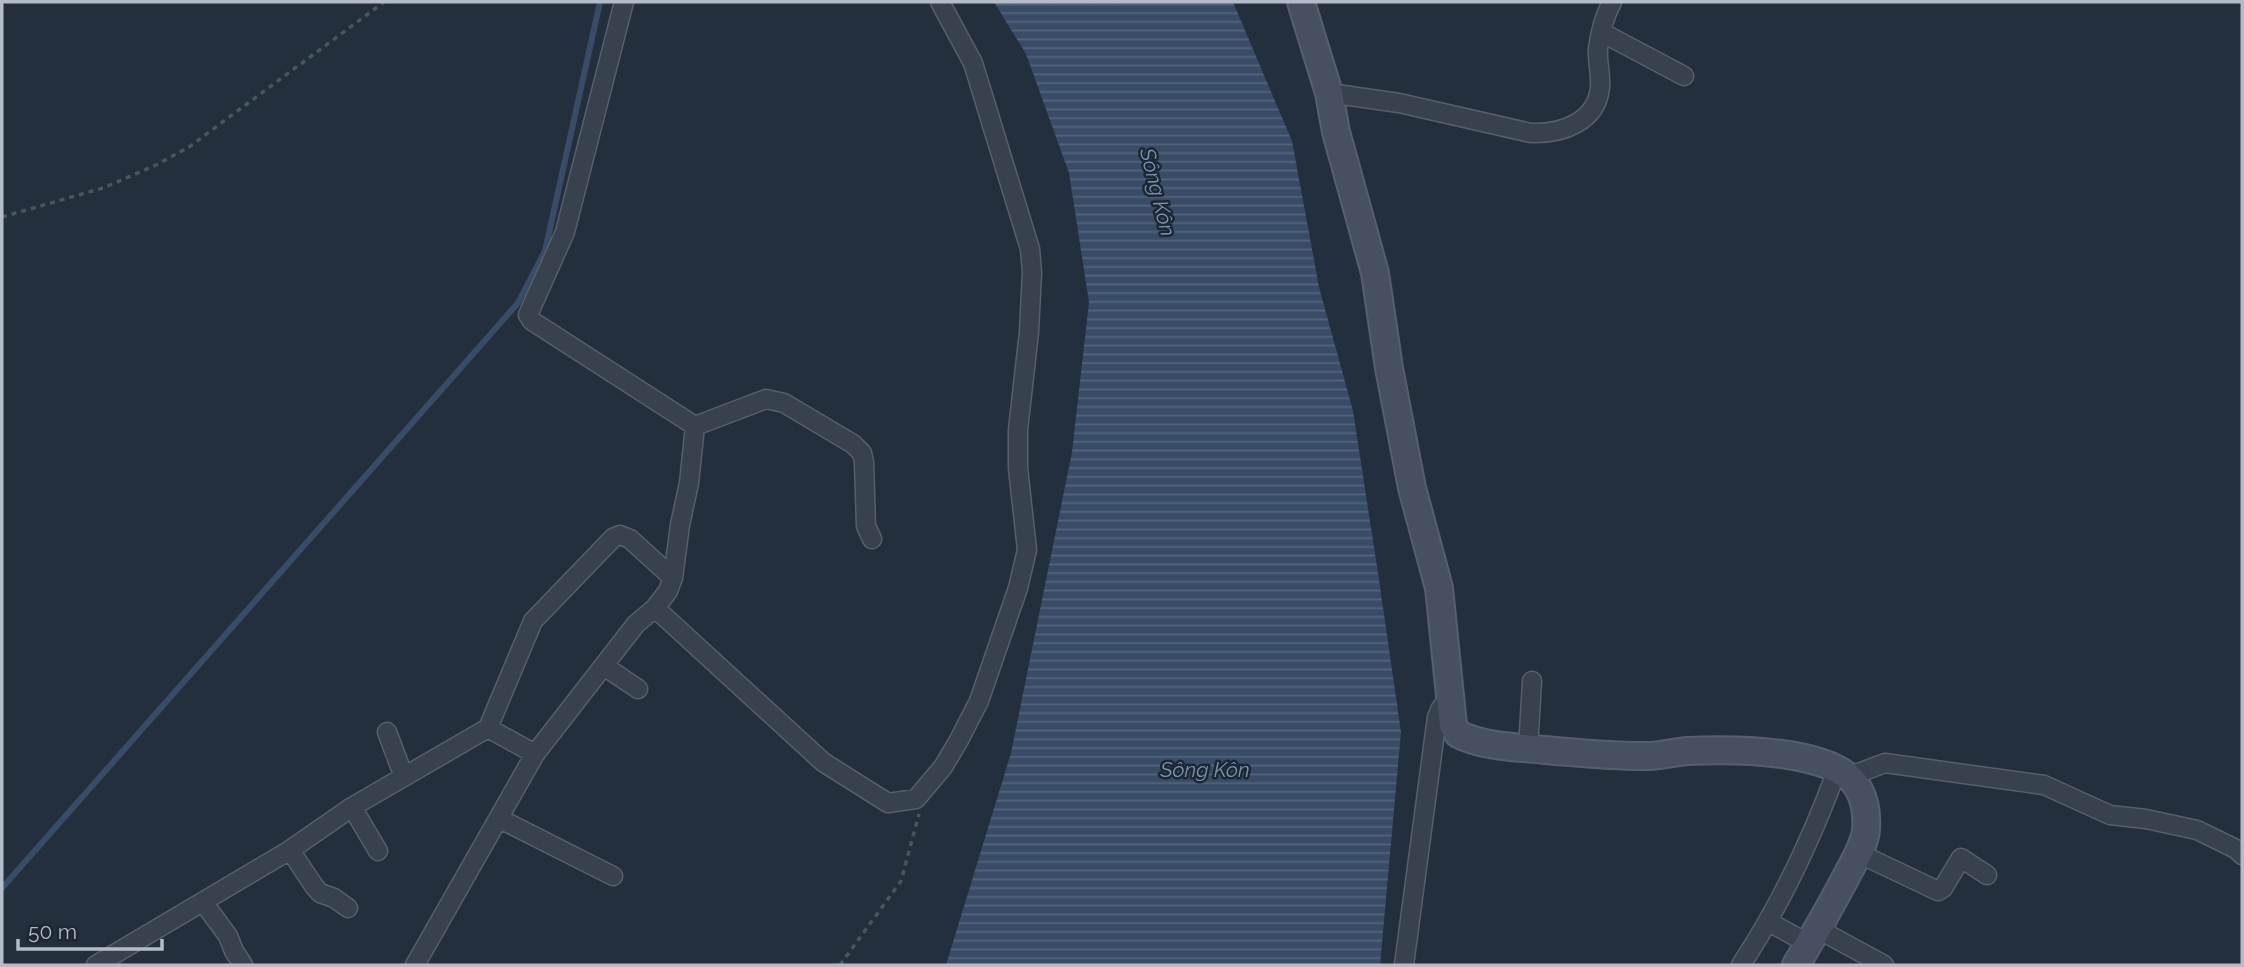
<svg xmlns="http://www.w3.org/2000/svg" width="2244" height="967" font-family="Raleway,sans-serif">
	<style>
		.water { fill: url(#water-rules) }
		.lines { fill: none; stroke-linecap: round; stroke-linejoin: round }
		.stream { stroke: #394c67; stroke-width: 6 }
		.street-casing { stroke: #565f6c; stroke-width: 21 }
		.secondary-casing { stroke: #565f6c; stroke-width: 30 }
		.path { stroke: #44595c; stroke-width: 3.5; stroke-dasharray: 5 5; stroke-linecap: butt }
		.street { stroke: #38414e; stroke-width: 18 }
		.secondary { stroke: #465061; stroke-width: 26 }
		.labels { text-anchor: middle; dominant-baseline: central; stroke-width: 5; stroke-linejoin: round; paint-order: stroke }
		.water-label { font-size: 21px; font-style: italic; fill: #7c92b1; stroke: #1d2633 }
	</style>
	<defs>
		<pattern id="water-rules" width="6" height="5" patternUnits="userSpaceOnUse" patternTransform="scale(1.75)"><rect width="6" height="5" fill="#394c67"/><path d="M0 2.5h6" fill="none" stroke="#53647b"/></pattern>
	</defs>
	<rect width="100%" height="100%" fill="#242f3e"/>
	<path class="water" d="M994,2H1233L1292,141L1319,287L1353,411L1378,573L1401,732L1380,965H946L1011,753L1072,452L1089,302L1069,173L1026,54Z"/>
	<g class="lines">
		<path class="stream" d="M2,888L518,303L545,251L600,2"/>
		<defs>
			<path id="street" d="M1601,32L1684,76
				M1329,93L1399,103L1531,133C1562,134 1597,122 1600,87C1601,74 1597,61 1598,49C1600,32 1604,17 1612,2
				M695,426L766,399L784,403L853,444L862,453L864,462L866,526L872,539
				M655,608L823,762L888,803L916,799L943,767L959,740L979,701L1018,588L1027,550L1018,468V430L1029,332L1032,272L1030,249L973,63L940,2
				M604,666L638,689
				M488,728L533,621L613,538L620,535L630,539L673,578
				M387,732L404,777
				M1528,749L1532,681
				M1848,777L1885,763L2044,785L2110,815L2146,819L2197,830L2236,849L2242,855
				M352,807L378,851
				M500,819L613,876
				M290,850L314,886L320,893L334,898L348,908
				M1858,853L1938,891L1943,888L1961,858L1987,875
				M203,902L228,936L234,951L243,965
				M1769,922L1809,944
				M1818,929L1884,965
				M96,965L290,850L352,807L488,728L535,754L636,624L655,608L668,591L673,578L680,525L689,483L695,426L532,321L528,315L565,232L624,2
				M415,965L535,754
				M1404,965L1437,717L1441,708L1450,698
				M1741,965C1781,904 1812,838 1837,770"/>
			<path id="secondary" d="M1301,2L1329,93L1336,132L1375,273L1389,368L1412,488L1439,588L1453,725L1458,734C1484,747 1517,747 1545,750C1581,753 1616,757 1651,756C1663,755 1676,752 1688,751C1728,749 1836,748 1858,788C1865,800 1867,816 1866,829C1865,844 1855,860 1848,873C1832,904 1814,935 1796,965"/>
		</defs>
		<use href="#street" class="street-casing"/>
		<use href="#secondary" class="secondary-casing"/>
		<path class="path" d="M2,217L103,188L156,165L189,147L384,2
			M840,965L901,881L919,814"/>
		<use href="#street" class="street"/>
		<use href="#secondary" class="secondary"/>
	</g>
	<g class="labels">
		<g class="water-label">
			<text transform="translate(1158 192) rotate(76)">Sông Kôn</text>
			<text x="1205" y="769">Sông Kôn</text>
		</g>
	</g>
	<rect width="2244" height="967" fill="none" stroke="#b4bcc9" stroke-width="7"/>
	<path d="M18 939v10h144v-10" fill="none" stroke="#b4bcc9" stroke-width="3.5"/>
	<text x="28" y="939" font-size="21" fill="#b4bcc9" stroke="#1d2633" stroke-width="5" paint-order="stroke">50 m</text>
</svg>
